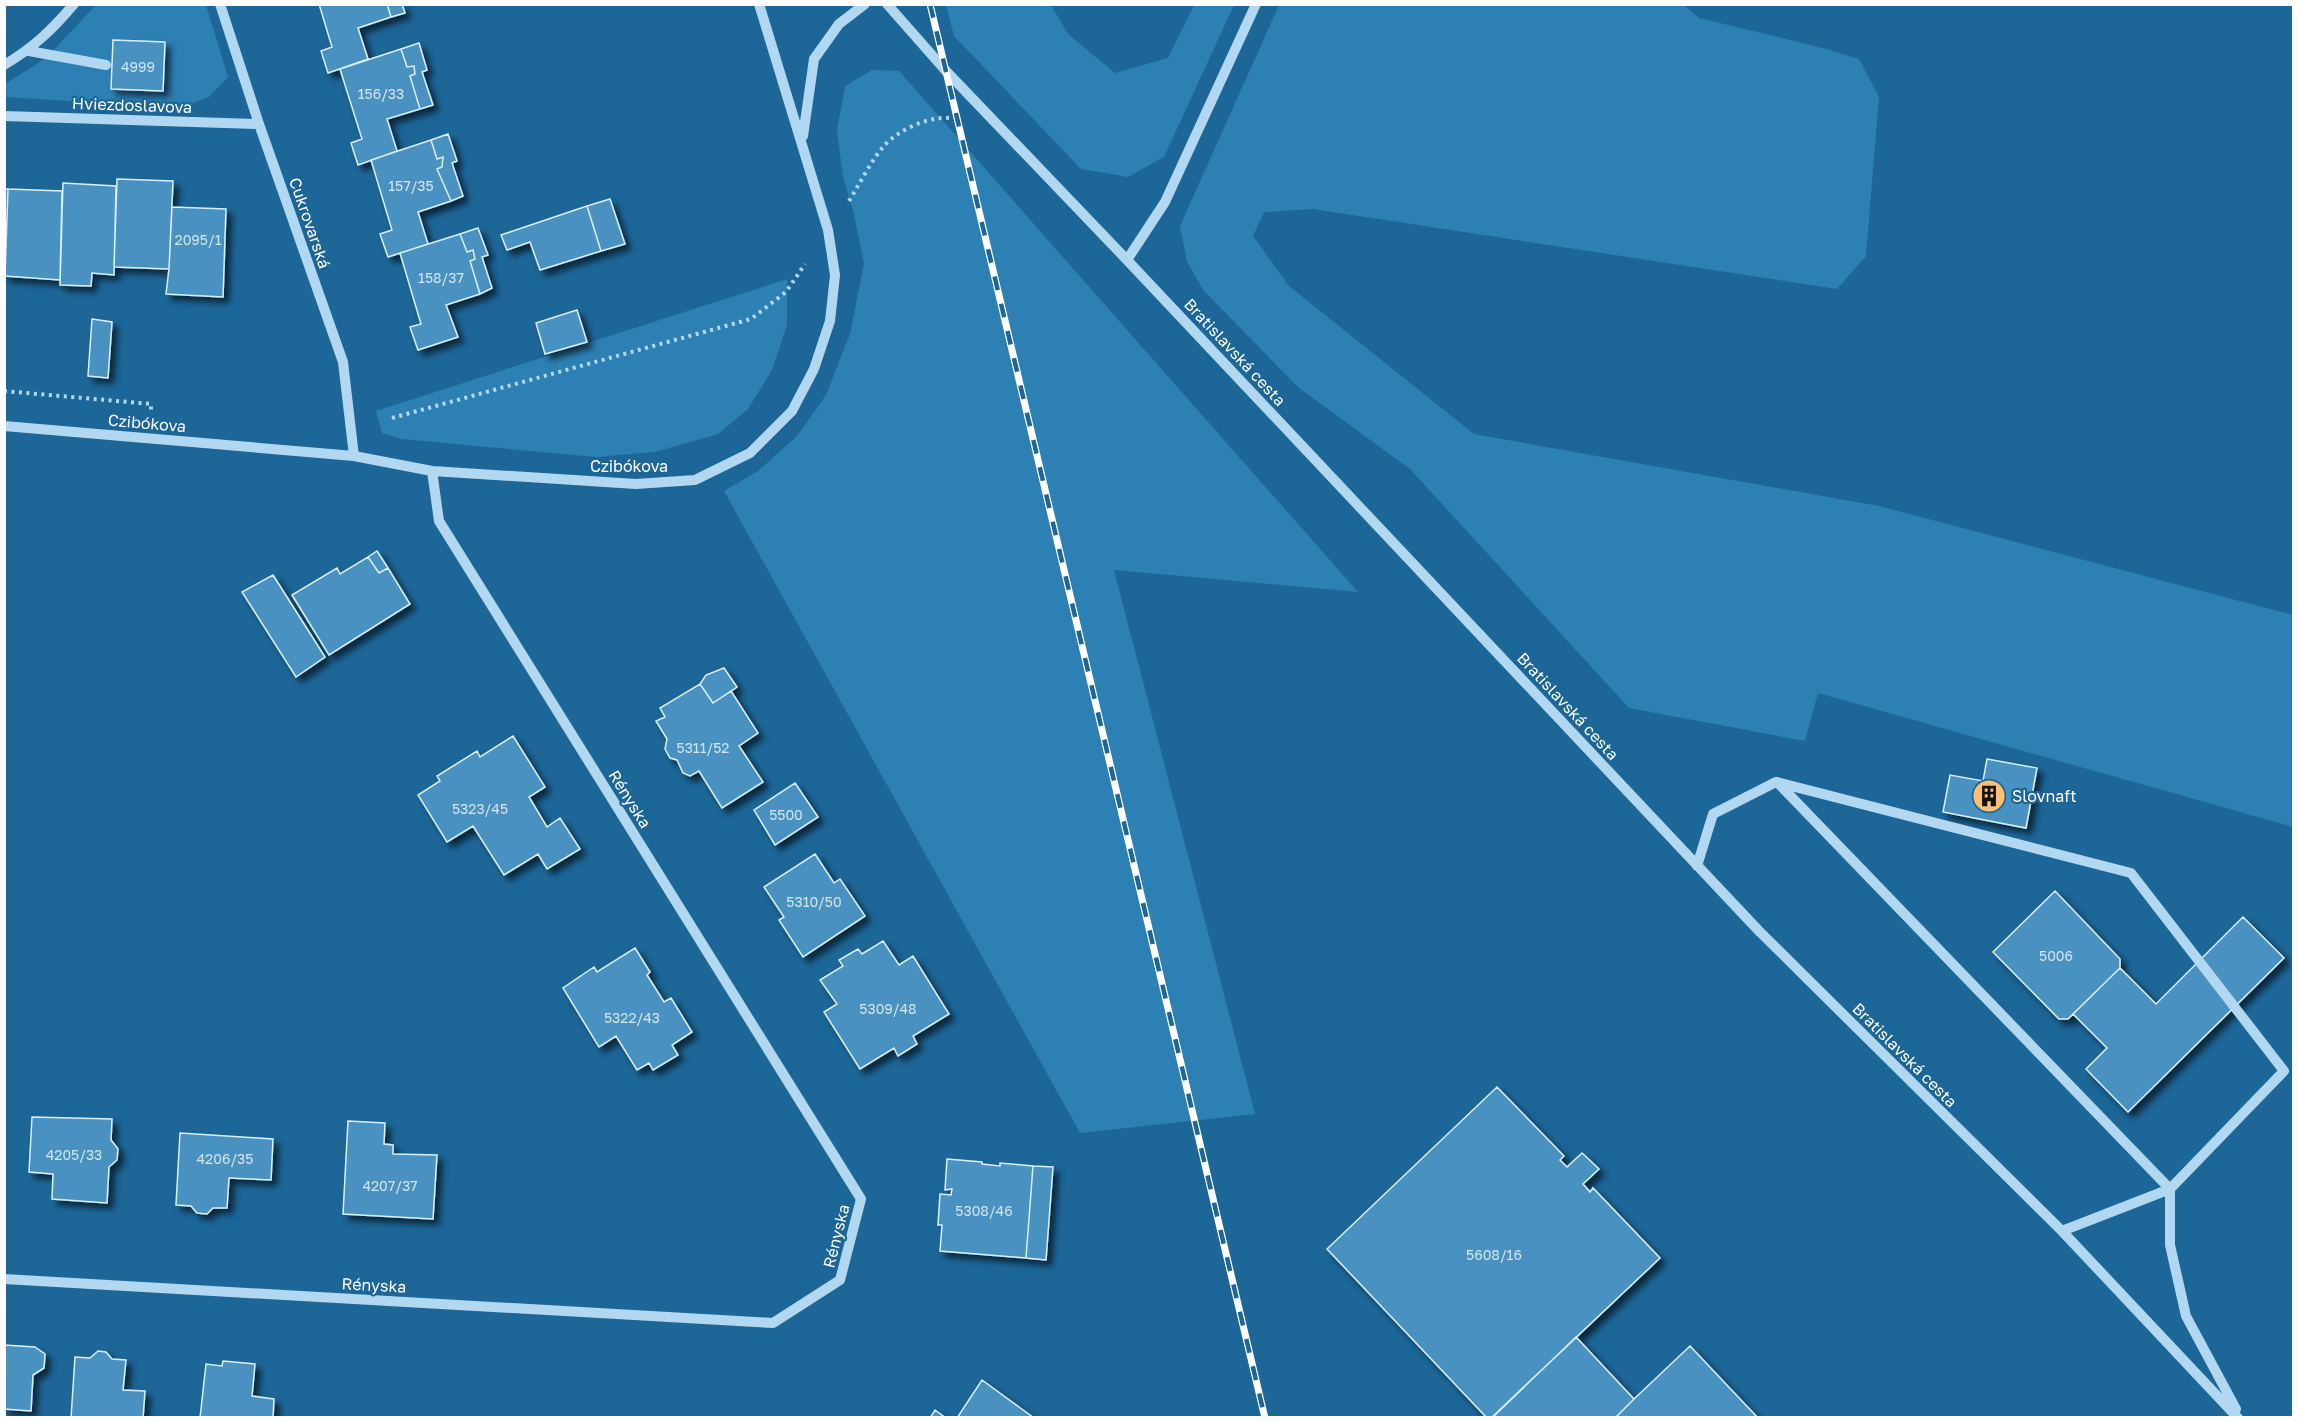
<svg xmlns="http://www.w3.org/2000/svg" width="2298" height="1422" font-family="'Golos Text',sans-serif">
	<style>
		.green { fill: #2c80b4 }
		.building { fill: #4991c0; stroke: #d8eefb; stroke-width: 1.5; filter: url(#shadow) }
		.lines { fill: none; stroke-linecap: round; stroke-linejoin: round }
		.path { stroke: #b1d8f0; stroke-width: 4; stroke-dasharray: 3 4.5; stroke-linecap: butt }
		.minor { stroke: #b1d8f0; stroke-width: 10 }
		.rail-casing { stroke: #fff; stroke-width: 7 }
		.rail { stroke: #1c6698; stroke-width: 4.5; stroke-dasharray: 14; stroke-linecap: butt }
		.labels { text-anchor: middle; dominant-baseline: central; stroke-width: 4.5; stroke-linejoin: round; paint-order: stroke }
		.number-label { font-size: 14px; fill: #d2e4ef }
		.street-label { font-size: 16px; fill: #fff; stroke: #1c6698 }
		.poi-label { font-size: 16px; fill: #fff; stroke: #1c6698; text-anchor: start }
	</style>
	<defs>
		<filter id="shadow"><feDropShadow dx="5.5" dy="5.5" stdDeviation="3" flood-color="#0009"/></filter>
	</defs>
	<rect width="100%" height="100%" fill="#1c6698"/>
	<path class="green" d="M96,5H206L228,77L209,97L179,108L5,97V84L46,58Z
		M946,5H1051L1068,34L1115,73L1168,58L1194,5H1234L1164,157L1128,177L1081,169L954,36Z
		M1279,5H1684L1699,18L1823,48L1859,59L1879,97L1866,256L1837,289L1313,209L1264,212L1253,236L1289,286L1474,434L1879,506L2293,615V827L1818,693L1805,741L1629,708L1410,469L1299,388L1204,291L1187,262L1180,226Z
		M872,70L899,71L1358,592L1114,570L1255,1114L1080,1133L724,491L758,471L797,436L826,395L850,334L864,263L853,210L843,177L837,130L845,86Z
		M787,279V325L772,370L748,409L718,434L655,452L596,457L401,439L382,433L376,411Z"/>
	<path class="building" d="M319,4H387L391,17L358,28L368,59L328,73L321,51L332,47Z
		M387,4H402L405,13L391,17Z
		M113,40L165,42L163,91L111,89Z
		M419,43L427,70L422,72L433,105L420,109L410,76L415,74L414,66L407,67L401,49Z
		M401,49L407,67L414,66L415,74L410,76L420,109L387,119L397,151L358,165L351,143L362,139L340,69Z
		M448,134L457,161L452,163L463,196L451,201L437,169L442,167L443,157L437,159L431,140Z
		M431,140L437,159L443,157L442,167L437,169L451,201L418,212L428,244L388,257L380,234L392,230L371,160Z
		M117,179L173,181L169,269L114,267Z
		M63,183L116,186L114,275L92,273L91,286L60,285Z
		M4,189H8L5,276H4Z
		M8,189L62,191L60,280L5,276Z
		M610,199L625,244L601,251L587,206Z
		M587,206L601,251L540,270L530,242L507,250L501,235Z
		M172,207L226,209L223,297L166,294L169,269Z
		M478,228L488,255L482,257L492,288L480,294L470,261L475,259L473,250L467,252L460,234Z
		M460,234L467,252L473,250L475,259L470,261L480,294L446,305L458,337L418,350L410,327L421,324L400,253Z
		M577,310L587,342L545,354L536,323Z
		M92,319L112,322L108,378L88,376Z
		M377,551L388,568L379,573L368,557Z
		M368,557L379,573L388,568L410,604L329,655L292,595L337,568L340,574Z
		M273,575L325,657L296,677L242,592Z
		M724,668L737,687L713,703L700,684L706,675Z
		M700,684L713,703L731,691L758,733L739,746L763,782L722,808L699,771L690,776L683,773L677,760L670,758L665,749L667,739L656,721L665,717L660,708Z
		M513,736L545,787L529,797L547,827L560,818L580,849L547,869L538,854L504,875L473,826L447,842L418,795L440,781L437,776L477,751L480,757Z
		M1987,759L2037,768L2026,828L1943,812L1950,775L1983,781Z
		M795,783L818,817L775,845L754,810Z
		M815,854L834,883L840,879L865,916L803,957L779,920L784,917L764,887Z
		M2055,891L2120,959V968L2068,1019H2059L1993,952Z
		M2243,917L2284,958L2128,1112L2086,1069L2107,1048L2073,1014L2120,968L2156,1004Z
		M883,941L899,965L913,956L949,1014L913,1036L917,1044L898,1056L894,1048L860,1069L824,1012L837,1004L820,980L843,966L839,960L858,949L862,954Z
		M635,948L650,972L647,975L664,1002L671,998L692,1032L672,1045L678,1055L653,1070L649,1063L637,1070L616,1036L599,1047L563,988L594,967L597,972Z
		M1497,1087L1564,1156L1560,1160L1567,1167L1582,1153L1599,1169L1583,1184L1590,1192L1593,1188L1660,1258L1491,1418H1487L1327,1249Z
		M32,1117L112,1119L111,1140L118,1149L117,1160L109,1167L107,1203L52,1199L53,1174L29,1172Z
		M348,1121L385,1123L384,1144L393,1145V1154L437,1155L433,1219L343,1214Z
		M180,1133L273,1139L271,1180L229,1178L227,1208H213L207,1214L197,1213L191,1206L176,1205Z
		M947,1159L982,1162V1164L1000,1166V1163L1033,1166L1026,1258L940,1251L942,1225H938L940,1194L951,1195L952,1189L945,1190Z
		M1033,1166L1053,1167L1046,1260L1026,1258Z
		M1576,1337L1634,1399L1615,1418H1492Z
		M4,1345L35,1347L45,1354L44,1368L33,1375L31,1411L4,1409Z
		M1690,1346L1758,1418H1615L1634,1399Z
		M98,1351L106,1352L112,1359L126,1360L123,1390L145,1391L143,1418H71L75,1357L90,1358Z
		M223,1361L255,1364L252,1396L274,1399L273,1418H200L206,1364L222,1366Z
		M982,1380L1034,1418H957Z
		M935,1410L946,1418H930Z"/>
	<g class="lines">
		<path class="path" d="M849,201C859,185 872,159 884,146C898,130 929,116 950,118
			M4,391L151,404V412
			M392,418L751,319L786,292L805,264"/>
		<path class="minor" d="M220,4L259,124L343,362L354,456
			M887,4L946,71L1127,260L1759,931L2062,1231L2238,1418
			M29,51L106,65
			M4,65C33,48 52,30 74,4
			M4,116L259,124
			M803,136L814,59L839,24L865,4
			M1127,260L1165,202L1256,4
			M4,426L354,456L432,471L636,484L695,480L750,453L792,411L814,369L830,321L835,275L828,230L759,4
			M1777,782L2170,1189V1245L2186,1316L2236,1409
			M1697,866L1713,814L1776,782L2131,873L2284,1071L2170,1189L2062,1231
			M4,1279L773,1323L840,1280L861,1199L439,521L432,471"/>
		<defs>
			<path id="rail" d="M930,4L1265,1418"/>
		</defs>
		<use href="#rail" class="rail-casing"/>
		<use href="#rail" class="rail"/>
	</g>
	<defs>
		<symbol id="building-disc" viewBox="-11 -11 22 22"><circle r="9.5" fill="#ffbf70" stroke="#1c6698"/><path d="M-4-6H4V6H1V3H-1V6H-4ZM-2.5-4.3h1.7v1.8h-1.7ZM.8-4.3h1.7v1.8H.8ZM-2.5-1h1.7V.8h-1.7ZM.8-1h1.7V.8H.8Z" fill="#111"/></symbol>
	</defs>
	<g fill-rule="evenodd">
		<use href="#building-disc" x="1970" y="777" width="38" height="38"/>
	</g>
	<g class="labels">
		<g class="number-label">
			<text x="138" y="66">4999</text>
			<text x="381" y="93">156/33</text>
			<text x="411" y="185">157/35</text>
			<text x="198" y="239">2095/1</text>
			<text x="441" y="277">158/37</text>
			<text x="703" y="747">5311/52</text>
			<text x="480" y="808">5323/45</text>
			<text x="786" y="814">5500</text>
			<text x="814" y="901">5310/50</text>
			<text x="2056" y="955">5006</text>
			<text x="888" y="1008">5309/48</text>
			<text x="632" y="1017">5322/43</text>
			<text x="74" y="1154">4205/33</text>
			<text x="225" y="1158">4206/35</text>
			<text x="390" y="1185">4207/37</text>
			<text x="984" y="1210">5308/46</text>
			<text x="1494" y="1254">5608/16</text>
		</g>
		<g class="street-label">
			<text transform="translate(132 105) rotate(2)">Hviezdoslavova</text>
			<text transform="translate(310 223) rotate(71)">Cukrovarská</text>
			<text transform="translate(1235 352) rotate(47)">Bratislavská cesta</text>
			<text transform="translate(147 423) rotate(5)">Czibókova</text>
			<text x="629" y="466">Czibókova</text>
			<text transform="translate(1568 706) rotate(47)">Bratislavská cesta</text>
			<text transform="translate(630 799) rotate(58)">Rényska</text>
			<text transform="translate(1905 1055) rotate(45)">Bratislavská cesta</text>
			<text transform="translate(836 1236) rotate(-76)">Rényska</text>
			<text transform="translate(374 1285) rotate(3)">Rényska</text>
		</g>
		<g class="poi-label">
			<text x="2012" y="796">Slovnaft</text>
		</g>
	</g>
	<rect width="2298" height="1422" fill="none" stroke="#ffffff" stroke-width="12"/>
</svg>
